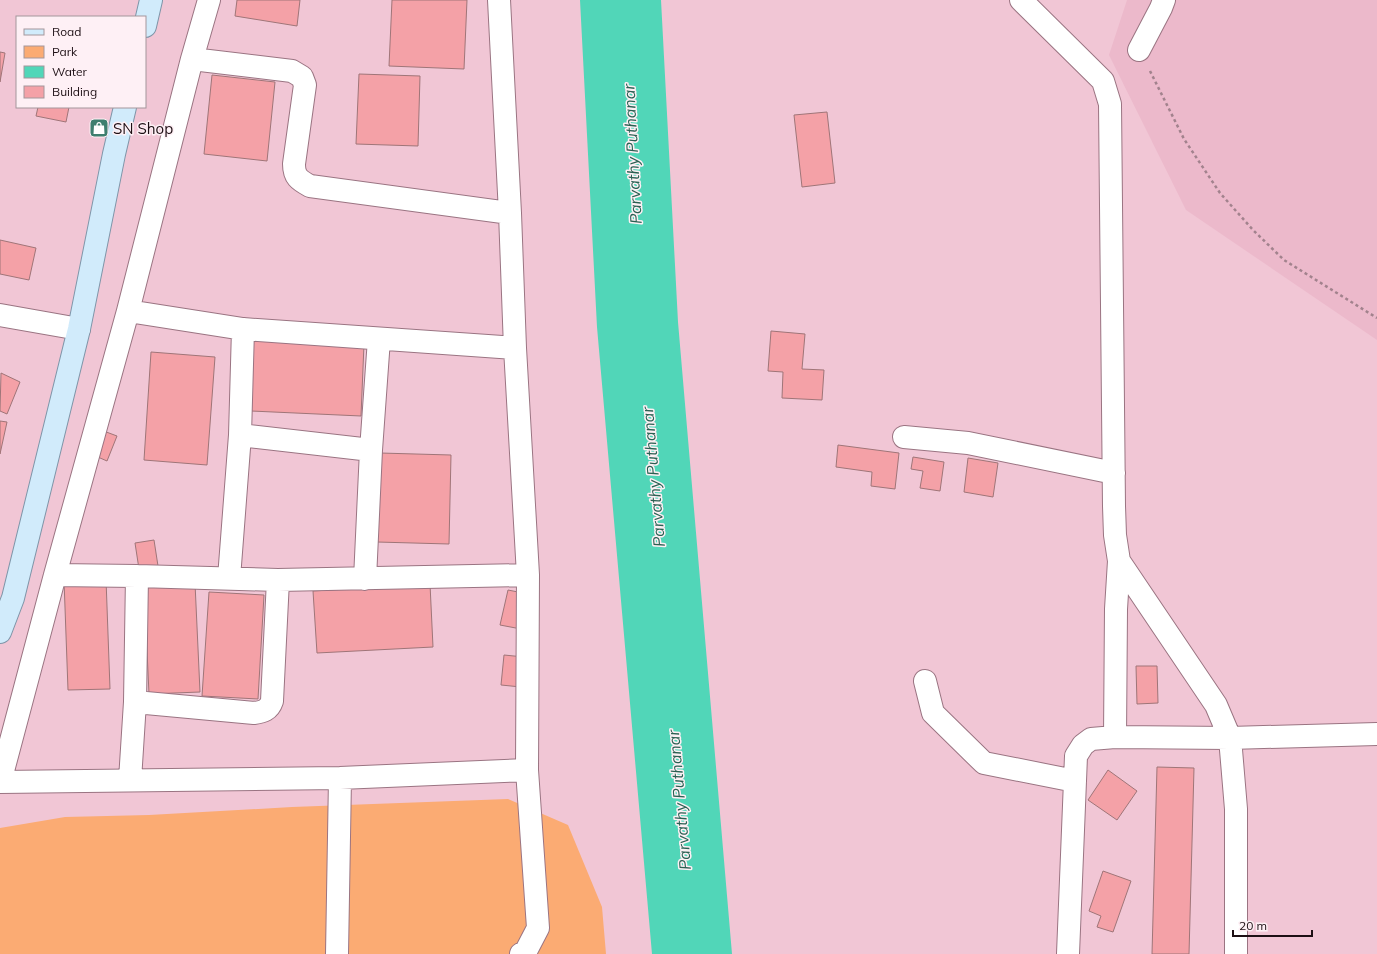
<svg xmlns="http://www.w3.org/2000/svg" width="1377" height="954" font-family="Mulish,sans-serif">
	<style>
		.built { fill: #ecb9cb }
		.green { fill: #fbab73 }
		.water { fill: #51d6b8 }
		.building { fill: #f4a1a7; stroke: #9f7578 }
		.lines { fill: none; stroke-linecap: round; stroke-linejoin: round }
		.minor-casing { stroke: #9a7482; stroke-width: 24 }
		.major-casing { stroke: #7e95a8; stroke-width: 24 }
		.path { stroke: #a2828d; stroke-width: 2.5; stroke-dasharray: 3 3; stroke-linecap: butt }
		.minor { stroke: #fff; stroke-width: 22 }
		.major { stroke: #d1ebfb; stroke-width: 22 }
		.labels { text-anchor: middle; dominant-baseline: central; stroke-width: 3; stroke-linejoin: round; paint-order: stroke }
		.poi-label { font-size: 15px; fill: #1d0f14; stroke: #fef0f5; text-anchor: start }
		.water-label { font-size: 16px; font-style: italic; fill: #2a6052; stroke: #fef0f5 }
	</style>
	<rect width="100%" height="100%" fill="#f1c6d5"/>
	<path class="built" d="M1127,0H1377V340L1186,210L1109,55Z"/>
	<path class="green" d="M508,799L568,825L602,907L606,954H0V828L65,817L149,815L292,807Z"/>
	<path class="water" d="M580,0H661L678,322L732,954H652L597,327Z"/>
	<path class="building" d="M237,0H300L297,26L235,16Z
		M392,0H467L464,69L389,66Z
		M0,52L5,53L0,82Z
		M359,74L420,76L418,146L356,144Z
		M212,75L275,82L267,161L204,154Z
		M38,107H69L66,122L36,116Z
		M827,112L835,183L802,187L794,115Z
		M0,240L36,248L29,280L0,274Z
		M771,331L805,334L802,369L824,370L822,400L782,398L783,372L768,371Z
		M253,338L364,344L361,416L251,411Z
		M151,352L215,357L207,465L144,460Z
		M1,373L20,382L7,414L0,411Z
		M0,421L7,422L0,454Z
		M101,430L117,436L107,461L91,454Z
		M838,445L899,453L895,489L871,486L872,472L836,467Z
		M380,453L451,455L449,544L377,542Z
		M913,457L944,462L940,491L920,488L923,471L911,469Z
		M968,458L998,463L993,497L964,492Z
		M154,540L158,566L139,569L135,543Z
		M106,579L110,689L68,690L64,580Z
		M195,583L200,692L149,694L144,585Z
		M430,584L433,647L317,653L313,591Z
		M508,590L528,594L521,629L500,625Z
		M209,592L264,595L258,699L202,696Z
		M504,655L524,657L521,687L501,685Z
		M1136,666H1157L1158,703L1137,704Z
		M1157,767L1194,768L1189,954H1152Z
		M1108,770L1137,791L1117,820L1088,800Z
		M1103,871L1131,881L1113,932L1097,927L1101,916L1089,911Z"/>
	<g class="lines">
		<defs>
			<path id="minor" d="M209,0L192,59L128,311L55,575L0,782L340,778L527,770
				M499,0L510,213L515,348L528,575L527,770L538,928L526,951L521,954
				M1021,0L1103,81L1110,104L1114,506L1115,535L1119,561L1216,705L1230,738L1236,809V954
				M1139,50L1161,8L1164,0
				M192,59L292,71L302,77L305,85L304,92L294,164C294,177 299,180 310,186L510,213
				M128,311L243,329L515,348
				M0,315L79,329
				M240,435L371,450
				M904,437L968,443L1114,473
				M55,575L137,576L278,580L528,575
				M229,578L240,435L243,329
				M365,579L371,450L379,339
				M925,681L933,713L984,763L1075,781
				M135,702L254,713C263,712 269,710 272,701L278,580
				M1115,737L1116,609L1119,561
				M130,780L135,702L137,576
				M337,954L340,778
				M1068,954L1076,756L1083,745L1091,739L1115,737L1230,738L1377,734"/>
			<path id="major" d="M145,26L151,0
				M0,632L13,598L79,329L114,154L125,107"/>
		</defs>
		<use href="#minor" class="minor-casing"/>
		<use href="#major" class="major-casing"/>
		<path class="path" d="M1150,71L1184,139L1220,193L1253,230L1284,260L1377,318"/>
		<use href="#minor" class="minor"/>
		<use href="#major" class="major"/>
	</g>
	<defs>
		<symbol id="shop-square" viewBox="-11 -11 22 22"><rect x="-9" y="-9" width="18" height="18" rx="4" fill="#3e7f6f" stroke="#fef0f5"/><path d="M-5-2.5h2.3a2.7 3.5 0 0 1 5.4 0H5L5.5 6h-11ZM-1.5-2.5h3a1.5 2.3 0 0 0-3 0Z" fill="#fff"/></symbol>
	</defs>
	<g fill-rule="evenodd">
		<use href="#shop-square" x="88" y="117" width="22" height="22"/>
	</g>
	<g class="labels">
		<g class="poi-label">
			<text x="113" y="128">SN Shop</text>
		</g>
		<g class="water-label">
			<text transform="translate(632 154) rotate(-93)">Parvathy Puthanar</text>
			<text transform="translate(653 477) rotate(-95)">Parvathy Puthanar</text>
			<text transform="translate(679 800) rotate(-95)">Parvathy Puthanar</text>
		</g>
	</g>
	<rect x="16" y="16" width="130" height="92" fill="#fef0f5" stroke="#a4969b"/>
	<rect x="24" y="29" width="20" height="6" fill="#d1ebfb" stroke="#a4969b"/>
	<text x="52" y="36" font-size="12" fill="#1d0f14">Road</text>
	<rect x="24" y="46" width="20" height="12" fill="#fbab73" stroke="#a4969b"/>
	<text x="52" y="56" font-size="12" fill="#1d0f14">Park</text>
	<rect x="24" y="66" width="20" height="12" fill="#51d6b8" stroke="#a4969b"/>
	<text x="52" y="76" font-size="12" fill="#1d0f14">Water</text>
	<rect x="24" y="86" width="20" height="12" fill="#f4a1a7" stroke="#a4969b"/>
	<text x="52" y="96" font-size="12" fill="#1d0f14">Building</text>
	<path d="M1233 930v6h79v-6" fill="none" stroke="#1d0f14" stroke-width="2"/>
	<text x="1239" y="930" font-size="12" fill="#1d0f14" stroke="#fef0f5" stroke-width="3" paint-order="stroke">20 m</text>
</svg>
